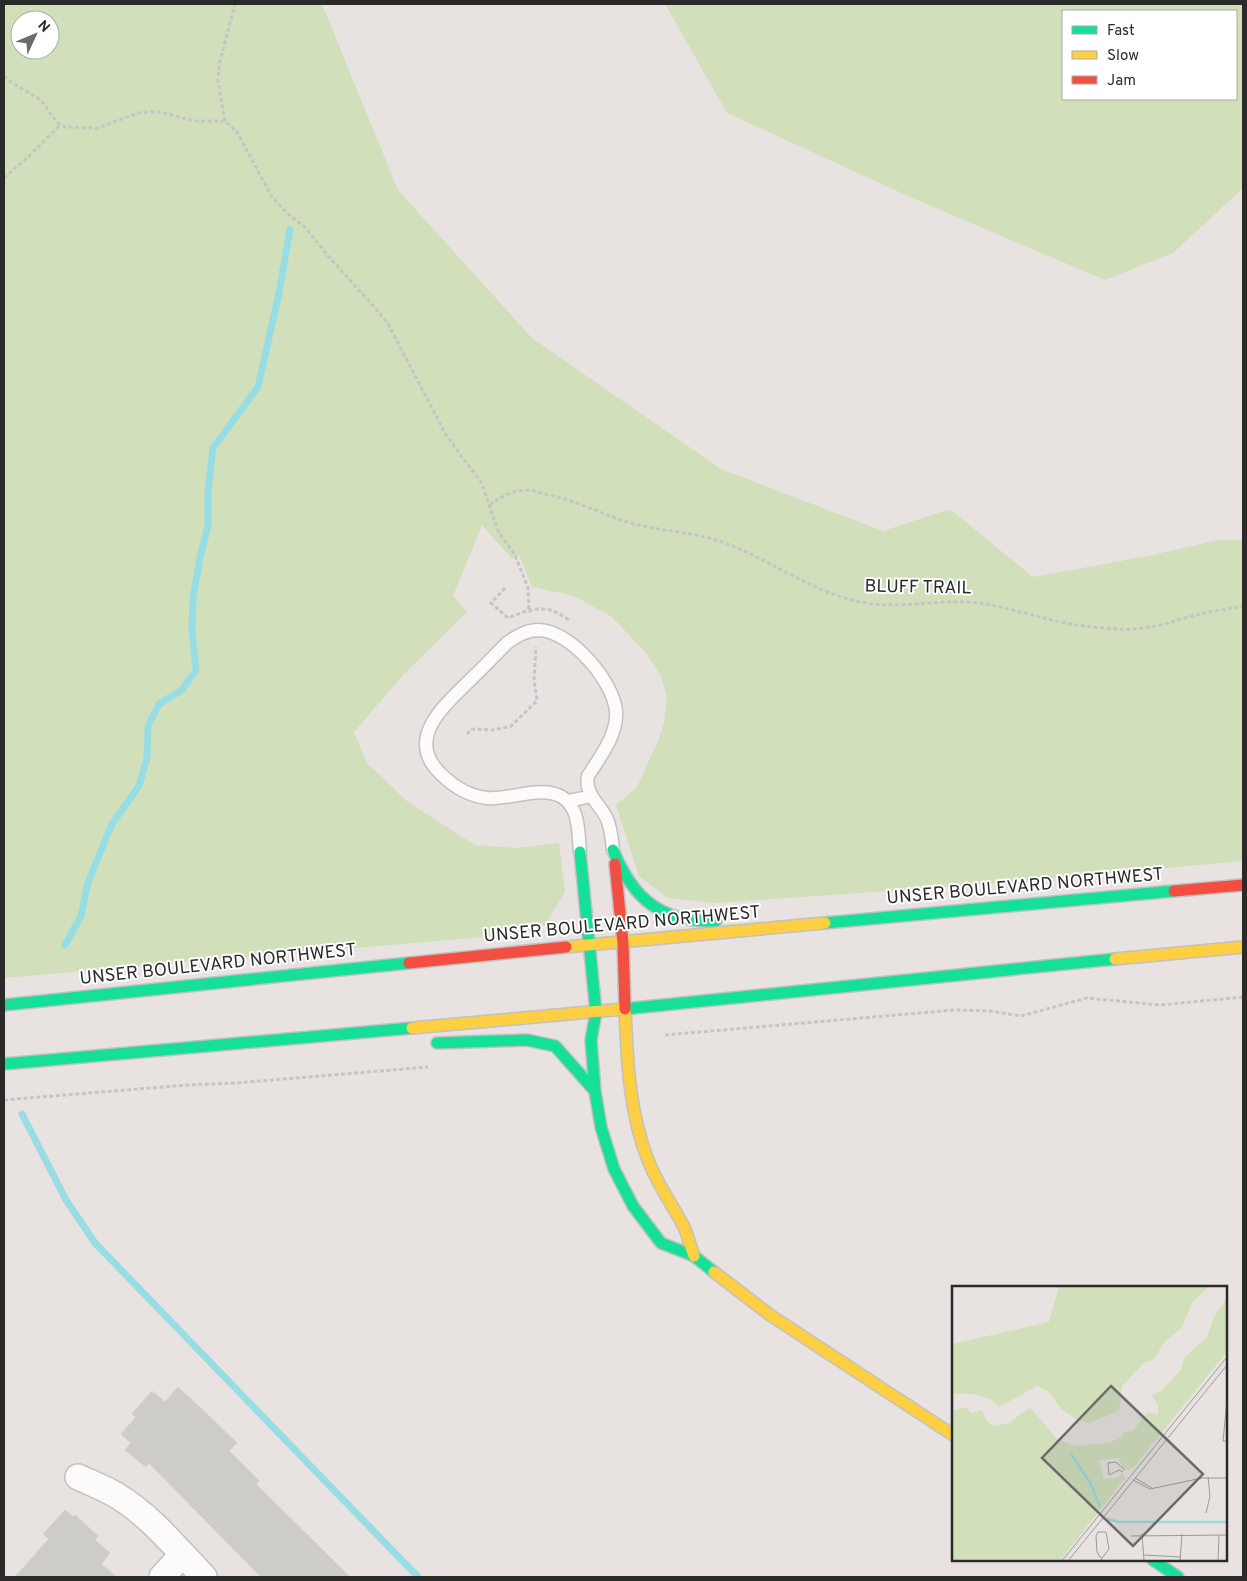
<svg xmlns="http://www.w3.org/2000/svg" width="1247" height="1581" font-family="Overpass,sans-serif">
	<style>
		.green { fill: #d1e0bb; fill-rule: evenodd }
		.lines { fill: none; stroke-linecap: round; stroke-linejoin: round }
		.stream { stroke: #99dde4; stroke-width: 7 }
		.building { fill: #ceccc9; stroke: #d3cfcc }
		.lane-casing { stroke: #c2c1c1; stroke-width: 15 }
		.street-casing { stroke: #c2c1c1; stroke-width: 28 }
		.fast-casing { stroke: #c2c1c1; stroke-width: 14 }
		.slow-casing { stroke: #c2c1c1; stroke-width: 14 }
		.jam-casing { stroke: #c2c1c1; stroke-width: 14 }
		.path { stroke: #c6c5c5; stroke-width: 3; stroke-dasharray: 4 2.5; stroke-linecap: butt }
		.lane { stroke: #fcfbfa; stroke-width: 12 }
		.street { stroke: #fcfbfa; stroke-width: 25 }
		.fast { stroke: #16e098; stroke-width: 11 }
		.slow { stroke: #ffcf43; stroke-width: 11 }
		.jam { stroke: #f24e42; stroke-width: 11 }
		.labels { text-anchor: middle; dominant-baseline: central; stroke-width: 4; stroke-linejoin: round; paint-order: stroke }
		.street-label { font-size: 18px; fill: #2a2a2a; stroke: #fff }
		.inset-river { fill: none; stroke: #99dde4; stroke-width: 2.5 }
		.inset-road { fill: none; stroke: #9c9997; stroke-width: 1 }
		.view { fill: #6c6b6a; fill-opacity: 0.15; stroke: #6c6b6a; stroke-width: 2.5 }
		.inset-edge { fill: none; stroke: #2a2a2a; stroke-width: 2.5 }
	</style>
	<rect width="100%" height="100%" fill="#e8e3e0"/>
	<path class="green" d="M4,4H322L398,190L532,338L721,469L883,531L950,509L1033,577L1148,556L1218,540H1243V861L990,884L716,903L667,898L639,876L616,805L637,787L658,741L664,723L667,698L661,676L645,652L612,617L574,596L532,587L519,555L512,559L482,525L453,596L467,612L405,673L354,732L367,763L408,802L475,845L516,848L559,843L565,892L545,925L519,934L4,978ZM20,20H50V50H20Z
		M665,4H1243V188L1173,253L1105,280L910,197L727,113ZM1063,11H1236V99H1063Z"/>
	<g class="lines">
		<path class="stream" d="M65,945L81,916L88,882L112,824L139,786L147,758L148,726L159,704L182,690L196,670L192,631L193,598L200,558L208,526V491L213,448L258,387L279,293L290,229
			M22,1114L66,1200L95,1243L418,1577"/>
	</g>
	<path class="building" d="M178,1387L208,1415L237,1443L229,1451L259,1481L256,1484L350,1577H261L149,1463L146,1467L125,1450L131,1443L121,1434L136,1417L132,1414L152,1391L165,1402Z
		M65,1510L73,1517L75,1515L98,1536L95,1540L110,1553L101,1564L116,1577H15L49,1539L43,1534Z"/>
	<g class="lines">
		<defs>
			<path id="lane" d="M568,801L592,796
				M580,852C578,833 580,808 562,797C542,785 510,800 487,798C469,796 454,787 441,774C405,740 442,708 467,683C481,670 494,656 507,643C517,636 526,630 539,630C570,631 613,680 616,711C618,734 600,757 588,776C584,794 600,804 607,819C611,828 612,839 613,850"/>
			<path id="street" d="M78,1477C91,1483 104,1488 116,1495C150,1515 177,1549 204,1577
				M162,1577L182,1555"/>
			<path id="fast" d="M613,850C633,899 661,923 716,921
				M580,852L596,1012
				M825,923L1174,891
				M4,1005L409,963
				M624,1009L1115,959
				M596,1012L591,1040L595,1091L601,1127L614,1169L633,1206L661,1243L694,1256L714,1272
				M437,1043L527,1040L555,1046L595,1091
				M4,1064L412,1028
				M1153,1560L1178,1577"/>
			<path id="slow" d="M566,947L825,923
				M1115,959L1243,947
				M625,1009C627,1059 629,1112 648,1160C657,1184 672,1204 684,1227C688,1236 690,1246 694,1256
				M412,1028L624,1009
				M714,1272L770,1315L953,1435"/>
			<path id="jam" d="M615,864L623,943L625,1009
				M1174,891L1243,885
				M409,963L566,947"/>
		</defs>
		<use href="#lane" class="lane-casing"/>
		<use href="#street" class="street-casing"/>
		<use href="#fast" class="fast-casing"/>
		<use href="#slow" class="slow-casing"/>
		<use href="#jam" class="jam-casing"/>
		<path class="path" d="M4,76L12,83L38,98L44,104L52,116L60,125L66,127L98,128L138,113L148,112H160L194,121H225L237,132L272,197L287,213L305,227L328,256L376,309L388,324L445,433L459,453L482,483L497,529L502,537L515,555L523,575L528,588L529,613
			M225,121L218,82L219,65L235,4
			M4,178L28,157L60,125
			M490,505C500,497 512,491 525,490C533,490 541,493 549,495C578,501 605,516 634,524C666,532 699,532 730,545C773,562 810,590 856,601C893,610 932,600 969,602C1009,605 1045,622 1085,626C1103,628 1125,631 1143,628C1162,626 1179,619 1197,615C1212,611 1228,609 1243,606
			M505,588L491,603L508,618C533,608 546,603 569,620
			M467,734L471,729L494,730L511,726L537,701L534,679L536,647
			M665,1035L954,1010L990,1011L1021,1016L1087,998L1160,1005L1243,997
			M4,1100L187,1085L236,1083L428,1067"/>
		<use href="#lane" class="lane"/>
		<use href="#street" class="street"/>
		<use href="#fast" class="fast"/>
		<use href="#slow" class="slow"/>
		<use href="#jam" class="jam"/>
	</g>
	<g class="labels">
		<g class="street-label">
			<text transform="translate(918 588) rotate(1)">BLUFF TRAIL</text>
			<text transform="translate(1025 887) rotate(-5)">UNSER BOULEVARD NORTHWEST</text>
			<text transform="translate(622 925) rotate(-5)">UNSER BOULEVARD NORTHWEST</text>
			<text transform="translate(218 965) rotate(-6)">UNSER BOULEVARD NORTHWEST</text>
		</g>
	</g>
	<g transform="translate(952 1286)">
		<rect width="275" height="275" fill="#e8e3e0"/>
		<path d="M107,0H258L241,15L230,41L212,57L201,74L193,76L170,100L167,124L152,131L137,137L124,133L109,123L97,106L85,100L47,121L38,113L21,108H0V58L97,36ZM275,11V66L182,181L176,184L171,182L166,172L147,174L152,193L165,192L170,187L173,192L108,275H0V125L15,121L19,127L30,124L35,136L43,140L57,137L78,121L105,153L123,160L157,157L170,151L172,146L181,145L195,126L206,128V118L199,109L209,105L228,85L233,71L255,51L262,31Z" fill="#d1e0bb"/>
		<path class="inset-river" d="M119,168L139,198L148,221M155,233L167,236H275"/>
		<path class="inset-road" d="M275,115L271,155H275M171,186L167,184L157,189L156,177L164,176L173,184M183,192L200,202M181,194L198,203L250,192H275M254,227L258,210L256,191M190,248L192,275M179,250L275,249M191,269L229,271M150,272L157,263L154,246H146L144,250L145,266L151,275M110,275L275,71M116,275L275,79M228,275L230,248M266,275L267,249"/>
		<path class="view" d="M159,100L251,188L181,260L90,172Z"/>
		<rect width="275" height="275" class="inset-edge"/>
	</g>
	<rect width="1247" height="1581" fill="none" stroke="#2a2a2a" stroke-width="10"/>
	<rect x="1062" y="10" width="175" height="90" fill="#ffffff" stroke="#aaaaaa"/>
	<rect x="1072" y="26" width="25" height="8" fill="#16e098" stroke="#aaaaaa"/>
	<text x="1107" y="35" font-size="15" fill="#2a2a2a">Fast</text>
	<rect x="1072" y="51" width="25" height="8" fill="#ffcf43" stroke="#aaaaaa"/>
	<text x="1107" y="60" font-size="15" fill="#2a2a2a">Slow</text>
	<rect x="1072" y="76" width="25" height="8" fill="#f24e42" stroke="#aaaaaa"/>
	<text x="1107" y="85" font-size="15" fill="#2a2a2a">Jam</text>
	<g transform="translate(35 35) rotate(46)"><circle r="24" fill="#ffffff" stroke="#aaaaaa"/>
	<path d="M0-4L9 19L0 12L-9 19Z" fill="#6c6b6a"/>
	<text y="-8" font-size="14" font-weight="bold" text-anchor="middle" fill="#2a2a2a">N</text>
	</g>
</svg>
